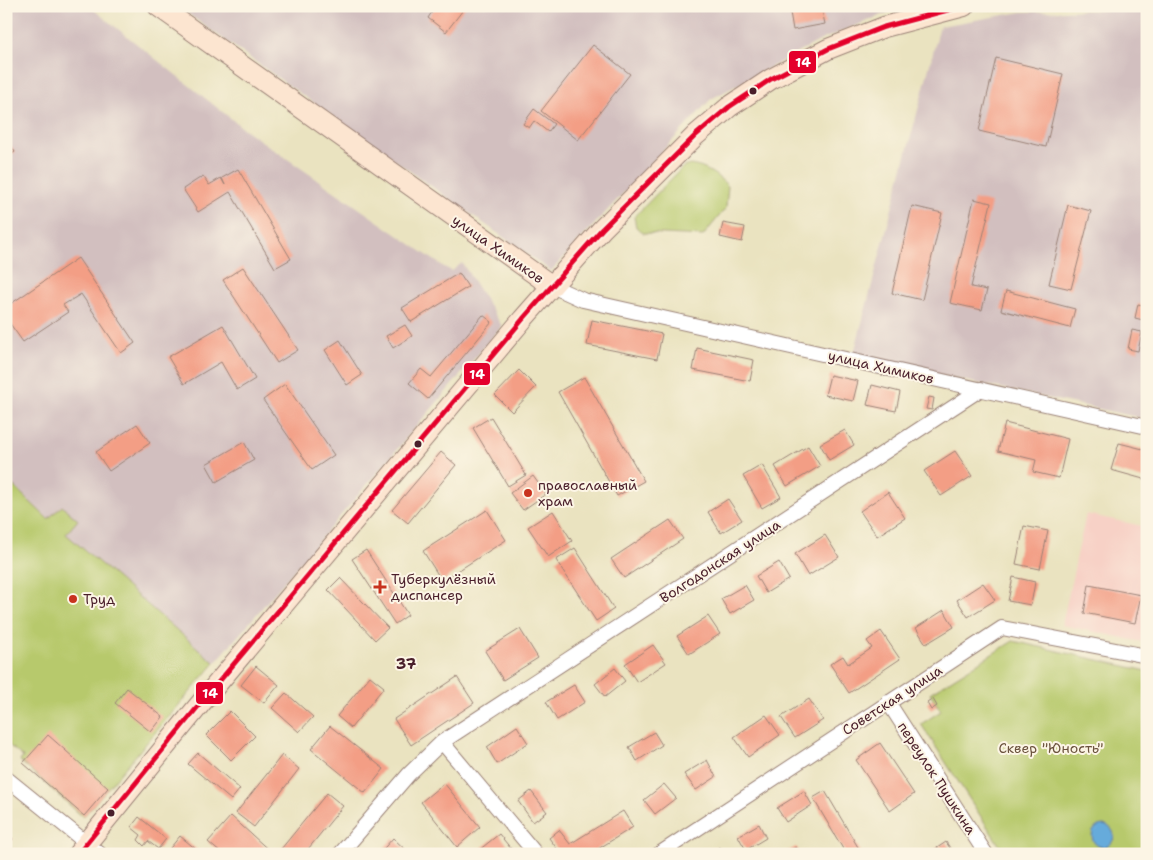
<svg xmlns="http://www.w3.org/2000/svg" width="1153" height="860" font-family="'Shantell Sans',sans-serif">
	<style>
		.built { fill: #f7d1c6 }
		.industrial { fill: #d2bfbf }
		.green { fill: #b7c96c; stroke: #80744c }
		.water { fill: #66abdb; stroke: #586583 }
		.building { fill: #f39e85 }
		.lines { fill: none; stroke-linecap: round; stroke-linejoin: round }
		.street-casing { stroke: #9a8176; stroke-width: 16 }
		.secondary-casing { stroke: #9a8176; stroke-width: 22 }
		.street { stroke: #fff; stroke-width: 14 }
		.secondary { stroke: #fce5d0; stroke-width: 20 }
		.bus-1-casing { stroke: #fcf5e5; stroke-width: 9 }
		.bus-1 { stroke: #e4002b; stroke-width: 5 }
		.bus-dot { fill: #4a1f2b; stroke: #fcf5e5; stroke-width: 2 }
		.poi-dot { fill: #c8321e; stroke: #fcf5e5; stroke-width: 2 }
		.labels { text-anchor: middle; dominant-baseline: central; stroke-width: 4; stroke-linejoin: round; paint-order: stroke }
		.street-label { font-size: 14px; fill: #4a1f2b; stroke: #fcf5e5 }
		.poi-label { font-size: 14px; fill: #4a1f2b; stroke: #fcf5e5; text-anchor: start }
		.park-label { font-size: 14px; fill: #6b523e; stroke: #fcf5e5 }
		.neighbourhood-label { font-size: 15px; font-weight: bold; fill: #4a1f2b; stroke: #fcf5e5 }
		.line-badge { stroke: #fcf5e5; stroke-width: 2 }
		.badge-label { font-size: 14px; text-anchor: middle; font-weight: bold; fill: #fff }
	</style>
	<rect width="100%" height="100%" fill="#fcf5e5"/>
	<filter id="ink" filterUnits="userSpaceOnUse"><feTurbulence type="fractalNoise" baseFrequency=".02" numOctaves="2"/><feDisplacementMap in="SourceGraphic" scale="10" xChannelSelector="R" yChannelSelector="G"/><feConvolveMatrix kernelMatrix="1 2 1 2 8 2 1 2 1" color-interpolation-filters="sRGB"/></filter>
	<filter id="wash" filterUnits="userSpaceOnUse"><feTurbulence type="fractalNoise" baseFrequency=".0096" numOctaves="4" result="noise"/><feDisplacementMap in="SourceGraphic" scale="20" xChannelSelector="R" yChannelSelector="G"/><feGaussianBlur stdDeviation="1.12" result="paint"/><feColorMatrix in="noise" values="0 0 0 0 0 0 0 0 0 0 0 0 0 0 0 0 0 1.4 0 .05"/><feComposite in="paint" operator="in"/></filter>
	<g filter="url(#wash)">
		<rect width="100%" height="100%" fill="#eae3c0"/>
		<path class="built" d="M1086,514L1147,527V643L1062,625Z"/>
		<path class="industrial" d="M6,6H89L244,129L444,267L452,271L462,263L502,326L215,663L66,534L61,506L49,519L6,479Z
			M177,6H904L823,39L711,99L551,271Z
			M1147,9V419L853,357L940,26L1022,12Z"/>
		<path class="green" d="M690,165C706,167 717,175 728,186L726,208L703,236L643,233L636,227L634,217L683,167Z
			M6,479L48,519L62,506L78,520L66,534L215,663L83,817L20,761L23,757L6,743Z
			M1013,641L1147,671V854H1005L921,724L941,711L930,693Z"/>
		<path class="water" d="M1092 836a11 11 0 1 1 22 0a11 11 0 1 1-22 0Z"/>
		<g id="blocks">
			<path class="building" d="M436,6H466L446,32L428,18Z
				M789,6H821L825,24L793,30Z
				M593,45L630,74L578,140L541,111Z
				M996,58L1063,74L1046,147L979,131Z
				M534,109L554,124L548,132L534,121L529,128L523,124Z
				M6,139L15,152L6,157Z
				M238,169L291,259L275,268L230,192L198,212L183,189L203,176L209,185L221,178L225,185L222,178Z
				M974,199L991,203L971,287L987,290L982,310L950,303Z
				M1068,205L1091,211L1071,289L1049,284Z
				M912,206L942,213L922,300L892,293Z
				M723,223L745,227L742,242L720,237Z
				M78,258L135,343L121,353L81,294L63,305L68,312L23,342L6,318V307Z
				M243,267L298,350L277,363L223,280Z
				M459,273L468,287L411,322L402,308Z
				M1006,291L1075,309L1070,328L1001,310Z
				M1138,304L1147,306V321L1135,318Z
				M483,315L492,322L428,399L409,383L421,369L431,377Z
				M592,320L662,334L657,359L587,345Z
				M223,325L255,379L237,390L221,362L184,384L168,357Z
				M405,325L412,336L393,348L386,336Z
				M1132,330L1142,332L1138,351L1128,349Z
				M340,340L362,375L347,385L325,350Z
				M697,348L754,360L750,381L693,370Z
				M519,370L536,387L512,412L495,395Z
				M830,375L858,381L853,401L825,395Z
				M584,377L644,481L617,496L558,392Z
				M285,384L334,455L312,470L263,400Z
				M872,385L900,392L896,411L867,405Z
				M929,397L934,398L932,410L926,409Z
				M491,417L526,475L508,486L473,428Z
				M1005,423L1068,439L1059,478L1033,472L1036,460L998,451Z
				M137,424L150,443L109,471L96,452Z
				M845,430L854,445L829,460L820,444Z
				M244,442L254,460L216,482L206,464Z
				M1119,443L1147,450V480L1111,470Z
				M808,446L820,466L787,486L775,466Z
				M955,451L972,476L941,496L924,471Z
				M441,452L456,465L408,523L392,510Z
				M762,465L781,497L762,508L743,476Z
				M533,476L546,494L523,510L510,493Z
				M888,492L905,518L877,536L860,511Z
				M728,499L742,520L721,533L708,512Z
				M487,510L506,540L442,581L423,551Z
				M553,511L572,541L548,557L528,527Z
				M670,520L683,539L624,578L611,559Z
				M1024,526L1048,531L1040,569L1016,564Z
				M825,535L839,557L808,576L795,554Z
				M575,548L614,609L596,621L556,560Z
				M366,550L408,615L395,624L352,559Z
				M779,562L789,579L766,593L756,576Z
				M1013,577L1035,582L1031,605L1008,601Z
				M340,578L388,628L375,640L328,590Z
				M983,583L995,600L968,617L957,600Z
				M745,585L754,600L730,614L721,599Z
				M1089,585L1141,595L1135,623L1084,613Z
				M944,610L954,627L926,644L916,628Z
				M708,616L720,634L689,654L677,636Z
				M520,629L538,658L503,680L485,651Z
				M881,631L900,659L849,693L830,664L843,656L848,664L872,648L867,641Z
				M653,645L666,663L637,682L625,664Z
				M256,666L279,685L264,703L241,685Z
				M615,668L625,681L605,697L595,684Z
				M370,676L384,687L351,728L337,716Z
				M457,677L474,703L411,745L394,719Z
				M574,685L585,702L557,720L546,702Z
				M127,688L163,717L151,732L115,703Z
				M286,693L313,717L299,732L272,708Z
				M809,699L823,720L795,738L781,717Z
				M933,699L937,706L931,710L927,703Z
				M230,711L255,736L231,760L206,735Z
				M766,715L780,735L748,757L734,737Z
				M330,726L384,769L365,793L311,749Z
				M517,726L528,743L497,764L487,747Z
				M654,732L662,745L637,761L629,747Z
				M48,735L108,788L84,816L23,763Z
				M880,743L914,794L890,811L856,760Z
				M198,753L240,789L231,800L188,764Z
				M282,755L299,769L254,827L236,813Z
				M707,760L716,777L696,790L684,774Z
				M444,783L480,827L457,847L421,802Z
				M664,784L676,798L655,814L644,800Z
				M531,791L547,812L533,822L518,801Z
				M804,791L812,805L786,822L777,808Z
				M825,791L862,854H846L813,798Z
				M327,793L343,806L304,854H287L281,849Z
				M623,811L633,827L590,854H561L549,838L559,830L570,844Z
				M231,816L273,854H222L208,842Z
				M139,817L166,839L158,849L148,841L144,846L138,840L141,835L131,827Z
				M759,824L766,838L746,850L738,836Z
				M6,833L13,839L6,846Z
				M499,834L512,850L508,854H481L478,851Z
				M180,836L202,854L166,853Z
				M393,838L410,854H379Z
				M946,842L954,854H928Z
				M720,847L724,854H709Z
				M796,847L801,854H788L787,852Z"/>
		</g>
	</g>
	<g filter="url(#ink)">
		<use href="#blocks" fill-opacity="0" stroke="#9a8176" stroke-width="1"/>
		<g class="lines">
			<defs>
				<path id="street" d="M552,286L583,300L1147,427
					M888,702L986,854
					M442,742L536,854
					M6,778L100,854
					M340,854L409,774L442,742L981,389
					M659,854L1002,628L1147,656"/>
				<path id="secondary" d="M158,6L552,286
					M78,854L196,709L523,319L602,229L696,135L729,107L771,79L828,49L884,27L964,6"/>
			</defs>
			<use href="#street" class="street-casing"/>
			<use href="#secondary" class="secondary-casing"/>
			<use href="#street" class="street"/>
			<use href="#secondary" class="secondary"/>
			<defs>
				<path id="bus-1" d="M78,854L196,709L523,319L602,229L696,135L729,107L771,79L828,49L884,27L963,6"/>
			</defs>
			<use href="#bus-1" class="bus-1-casing"/>
			<use href="#bus-1" class="bus-1"/>
		</g>
	</g>
	<g class="bus-dot">
		<circle cx="753" cy="91" r="4.5"/>
		<circle cx="418" cy="444" r="4.5"/>
		<circle cx="111" cy="813" r="4.5"/>
	</g>
	<g class="poi-dot">
		<circle cx="528" cy="493" r="5"/>
		<path d="M377.5 579.5h5v5h5v5h-5v5h-5v-5h-5v-5h5z"/>
		<circle cx="73" cy="599" r="5"/>
	</g>
	<g class="labels">
		<g class="street-label">
			<text transform="translate(498 249) rotate(35)">улица Химиков</text>
			<text transform="translate(881 367) rotate(13)">улица Химиков</text>
			<text transform="translate(720 561) rotate(-33)">Волгодонская улица</text>
			<text transform="translate(892 700) rotate(-33)">Советская улица</text>
			<text transform="translate(937 778) rotate(57)">переулок Пушкина</text>
		</g>
		<g class="poi-label">
			<text x="538" y="485">православный<tspan x="538" dy="16">храм</tspan></text>
			<text x="391" y="579">Туберкулёзный<tspan x="391" dy="16">диспансер</tspan></text>
			<text x="83" y="599">Труд</text>
		</g>
		<g class="park-label">
			<text x="1051" y="748">Сквер "Юность"</text>
		</g>
		<g class="neighbourhood-label">
			<text x="406" y="664">37</text>
		</g>
	</g>
	<g class="line-badge">
		<rect x="788" y="50" width="29" height="24" rx="5" fill="#e4002b"/>
		<rect x="463" y="362" width="28" height="24" rx="5" fill="#e4002b"/>
		<rect x="195" y="681" width="29" height="24" rx="5" fill="#e4002b"/>
	</g>
	<g class="badge-label">
		<text x="803" y="67">14</text>
		<text x="477" y="379">14</text>
		<text x="210" y="698">14</text>
	</g>
	<rect width="1153" height="860" fill="none" stroke="#fcf5e5" stroke-width="25"/>
</svg>
